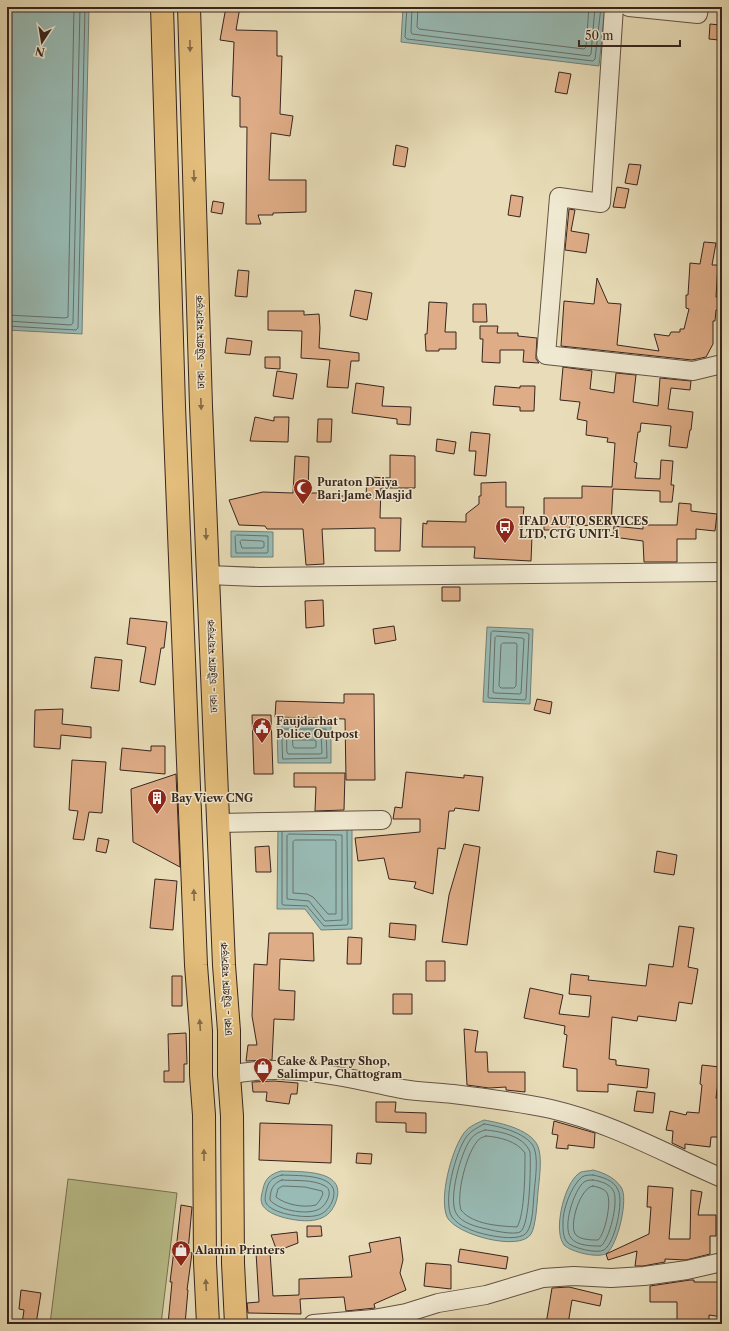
<svg xmlns="http://www.w3.org/2000/svg" width="729" height="1331" font-family="'Libre Caslon Text','Noto Serif Bengali',serif">
	<style>
		.green { fill: #bac08c; stroke: #797255 }
		.water { fill: #98bbb5; stroke: #727f79 }
		.lines { fill: none; stroke-linecap: round; stroke-linejoin: round }
		.shore { stroke: #68706a; stroke-width: 1 }
		.building { fill: #deac86; stroke: #38251e }
		.minor-casing { stroke: #645344; stroke-width: 20 }
		.highway-casing { stroke: #38251e; stroke-width: 24 }
		.minor { stroke: #f0e9d1; stroke-width: 18 }
		.highway { stroke: #e4be7c; stroke-width: 22 }
		.oneway { fill: #856a48 }
		.labels { text-anchor: middle; dominant-baseline: central; stroke-width: 3; stroke-linejoin: round; paint-order: stroke }
		.street-label { font-size: 11px; fill: #38251e; stroke: #f0e9d1 }
		.poi-label { font-size: 11px; font-weight: bold; fill: #38251e; stroke: #f0e9d1; text-anchor: start }
	</style>
	<rect width="100%" height="100%" fill="#e8ddb8"/>
	<filter id="stains"><feTurbulence type="fractalNoise" baseFrequency=".005" numOctaves="4"/><feColorMatrix values="0 0 0 0 .2 0 0 0 0 .09 0 0 0 0 .02 0 0 0 .5 -.17"/></filter>
	<radialGradient id="worn" r=".72"><stop offset=".6" stop-color="#630" stop-opacity="0"/><stop offset="1" stop-color="#630" stop-opacity=".3"/></radialGradient>
	<path class="green" d="M68,1179L177,1193L161,1324H50Z"/>
	<path class="water" d="M7,7H89L82,334L7,330Z
		M403,7H605L599,66L401,42Z
		M719,384L722,385V440Z
		M231,531L273,532V557H231Z
		M487,627L533,629L530,704L483,702Z
		M331,724V763H278L277,725Z
		M278,825H352V929L321,930L305,909H277Z
		M484,1120C501,1123 535,1130 539,1150C542,1161 539,1181 538,1192C537,1203 536,1226 531,1234C520,1252 456,1235 447,1217C439,1198 451,1153 462,1136C467,1127 475,1124 484,1120Z
		M593,1170C604,1173 614,1177 621,1187C629,1198 618,1244 607,1253C599,1259 571,1252 564,1245C562,1242 560,1237 560,1234C557,1218 566,1180 581,1172C584,1171 590,1171 593,1170Z
		M281,1171C302,1172 350,1169 335,1204C331,1213 325,1218 315,1220C302,1223 267,1217 262,1204C260,1199 262,1193 263,1189C265,1178 271,1174 281,1171Z"/>
	<g class="lines">
		<path class="shore" d="M407,7L405,37L407,39L593,61L595,59L601,7
			M412,7L411,32L412,34L589,56L591,54L595,7
			M418,7L417,27L419,29L584,49L586,47L589,7
			M7,315L65,318L68,317L74,7
			M7,321L71,325L73,323L80,7
			M7,326L76,330L78,328L85,7
			M237,535L268,536V552L267,553H236L235,537Z
			M242,540L262,541L264,542V547L262,548H242L240,542Z
			M493,631L527,633L529,634L526,698L525,700L489,698L488,697L491,633Z
			M497,636L522,638L524,639L521,693L520,694L495,693L493,692L495,638Z
			M503,643H516L517,645L516,686L514,688H501L499,686L501,645Z
			M282,729H326L327,758L283,759Z
			M287,734H321L322,753L320,754H288L287,752Z
			M293,740H314L316,741V747L314,748H294L293,746Z
			M282,832V904L283,905L307,906L324,926L347,925L348,924L347,831
			M289,834L342,835V920L325,921L309,901L287,899V836Z
			M295,840H335L336,841V914H328L313,897L307,894L293,893V842Z
			M484,1124C499,1126 532,1134 535,1151C538,1163 535,1181 534,1194C533,1204 533,1224 527,1232C520,1244 477,1234 467,1228C461,1226 456,1222 452,1217C442,1202 456,1150 467,1136C472,1130 477,1128 484,1124Z
			M485,1130C500,1131 524,1136 530,1152C531,1164 530,1227 520,1232C514,1235 494,1231 487,1229C477,1227 461,1223 456,1213C448,1198 461,1153 470,1140C474,1134 479,1132 485,1130Z
			M486,1136C499,1137 517,1141 525,1153C525,1170 525,1214 517,1227C500,1226 473,1225 461,1210C456,1195 466,1156 476,1143C478,1139 482,1137 486,1136Z
			M282,1175C299,1176 344,1173 332,1202C328,1210 323,1215 314,1216C303,1218 272,1214 266,1203C264,1199 266,1192 267,1188C269,1180 274,1177 282,1175Z
			M593,1175C602,1177 614,1180 618,1190C624,1201 615,1243 604,1250C597,1254 572,1248 567,1242C563,1237 563,1230 563,1224C562,1211 571,1186 582,1177C585,1175 589,1175 593,1175Z
			M282,1180C295,1181 313,1179 325,1186C335,1191 325,1208 317,1210C305,1215 278,1210 270,1200C270,1190 273,1183 282,1180Z
			M593,1180C600,1181 611,1184 614,1192C618,1204 610,1238 601,1246C592,1246 577,1246 571,1238C562,1227 574,1190 584,1182C587,1180 590,1180 593,1180Z
			M283,1186L305,1187L322,1191L323,1194L320,1200L316,1205C304,1208 286,1205 276,1197L278,1189Z
			M593,1186C598,1187 605,1189 607,1193C612,1202 605,1234 598,1240C592,1240 581,1240 576,1235C568,1227 580,1187 593,1186Z"/>
	</g>
	<path class="building" d="M226,7H240L236,30L277,31V56H282L280,114L293,116L290,136L271,133L269,180H306V212L273,213V215H258L261,224H246L247,127H240V97L232,96L234,42L220,40Z
		M710,24L720,25L719,40L709,39Z
		M559,72L571,74L567,94L555,92Z
		M396,145L408,148L405,167L393,165Z
		M629,164L641,165L637,185L625,183Z
		M617,187L629,189L625,208L613,207Z
		M511,195L523,197L520,217L508,215Z
		M213,201L224,203L222,214L211,212Z
		M569,209L575,210L571,231L589,234L586,253L565,250Z
		M704,242L716,243L712,265H718L716,297H719L718,310H716L715,321H713V344L706,357L692,360L561,346L564,301L594,304L597,278L608,303L621,304L617,345L659,351L654,334L669,336L671,332H680V329H684L689,309L686,308V295H688L690,263L700,264Z
		M238,270L249,271L247,297L235,296Z
		M355,290L372,293L367,320L350,316Z
		M429,302L447,303L445,332H456V349H439V351H426L425,334H427Z
		M473,304H486L487,322H473Z
		M268,311H304V315L319,314L320,328L319,348L359,353V361H351L348,388L327,387L330,360L301,358L302,331L268,330Z
		M480,326H498L497,333H518V336L537,338L536,355V359L539,363L523,362L524,350H500V363L482,362L483,339H480Z
		M227,338L252,341L250,355L225,353Z
		M265,357H280V369L265,368Z
		M563,367L592,371L590,389L614,393L616,373L636,375L633,402L658,406L660,378L691,381L690,390L671,388L668,409L693,412L691,430H690L687,448L669,446L671,426L641,423L640,432H638L634,462L637,463L635,478L660,479L661,460L673,461L671,485H674L672,502H660V491L613,489L611,526L570,525V530H544V498H582V486L612,487L615,443L607,442L608,438L586,435L587,421L577,419L580,402L560,400Z
		M277,371L297,374L293,399L273,396Z
		M356,383L384,387L382,406L411,407L410,425L397,424V419L352,413Z
		M495,386L520,388V386H535L534,411H520V407L493,405Z
		M255,417L274,421V417H289L288,442L250,441Z
		M318,419H332L331,442H317Z
		M471,432L490,434L486,476L474,475L476,451H469Z
		M437,439L456,442L454,454L436,451Z
		M390,455L415,456V488H381L380,518H401L400,551H375V528L327,529H322L324,564L306,565L303,529H267L265,526L239,525L229,500L263,492L293,493L295,456L309,457L308,493H325V496H366L367,477L390,478Z
		M506,482V507H524L521,536H532L531,561L474,558L475,547H422L423,523L427,524V521L466,522V514L479,504V496H481V483Z
		M679,503L691,504V511L717,514L715,531L696,529V539H677V562H644L643,541L613,537L614,526L643,529V525H677Z
		M442,587H460V601H442Z
		M323,600L324,626L306,628L305,601Z
		M130,618L167,622L164,648H161L155,685L140,682L146,647L127,644Z
		M394,626L396,640L375,644L373,629Z
		M95,657L122,660L119,691L91,688Z
		M344,694H374L375,780H346L345,719L275,717L276,701L344,703Z
		M537,699L552,702L550,714L534,710Z
		M63,709L62,724L91,727V738L61,735L60,749L34,747L35,710Z
		M252,715H271L273,774H254Z
		M151,746H165V774L120,770L122,748L151,751Z
		M72,760L106,762L102,813L89,812L84,840L73,839L78,811L69,810Z
		M406,772L464,778V775L483,777L479,811L455,808L454,811H449L445,849L438,848L433,894L414,888L416,882L389,879L384,858L358,861L355,838L420,832V819H393L395,807L402,808Z
		M294,773H345L344,810L315,811L316,787H294Z
		M176,774L180,867L133,842L131,789Z
		M98,838L109,840L106,853L96,851Z
		M464,844L480,847L467,945L442,942L449,895Z
		M269,846L271,872H256L255,847Z
		M657,851L677,855L674,875L654,872Z
		M155,879L177,881L173,930L150,928Z
		M390,923L416,925L415,940L389,937Z
		M679,926L694,928L688,967L698,969L692,1004L679,1002L676,1021L638,1016L637,1021L612,1017L609,1059L616,1060V1065L649,1069L647,1088L608,1084V1092L577,1091V1069L563,1067L567,1035L564,1034L565,1026L524,1018L530,988L563,995L559,1014L589,1017L591,996L569,994L571,974L589,976L588,980L646,986L649,964L673,967Z
		M269,933H313L314,961L280,959L279,990L295,991L294,1020L274,1019L272,1060L246,1061L248,1045H257L252,1016L254,964L267,965Z
		M348,937L362,938L361,964H347Z
		M426,961H445V981H426Z
		M172,976H182V1006H172Z
		M393,994H412V1014H393Z
		M464,1029L478,1031L475,1052H487L488,1072H525V1092L506,1090V1087L489,1088L467,1085Z
		M186,1033L187,1064H184V1082H164V1071H169L168,1034Z
		M702,1065L720,1067L716,1098L722,1099V1137H711L710,1147L685,1144V1149L672,1143L673,1131L666,1130L670,1111L686,1115L687,1112L699,1113L702,1085L700,1084Z
		M274,1081L298,1083L297,1094H291L289,1104L266,1101L267,1092H253L252,1082Z
		M637,1091L655,1093L653,1113L634,1111Z
		M376,1102H396L395,1112L426,1113V1133L406,1132V1123L376,1122Z
		M554,1121L595,1133L594,1148L568,1145V1149L556,1148L558,1135L552,1134Z
		M260,1123L332,1125L331,1163L259,1160Z
		M357,1153L372,1154L371,1164L356,1163Z
		M648,1186L673,1188L669,1239H690L691,1190L702,1192L698,1215H716V1236H710V1254L686,1260L665,1259V1262L643,1266H635L637,1251L608,1260L606,1254L649,1234L651,1207H647Z
		M181,1205L192,1207L188,1251L192,1253L187,1290H188L185,1324H168L172,1282H170L174,1250H176Z
		M307,1226H321L322,1236L307,1237Z
		M297,1232L298,1243L277,1251L271,1235Z
		M400,1237L403,1260L400,1273L406,1290L374,1304L375,1308L346,1311L344,1297L300,1299L301,1314L248,1313L247,1303L259,1302L256,1252H270L273,1296L299,1295V1279L352,1277L349,1256L371,1252L369,1243Z
		M460,1249L508,1257L506,1269L458,1262Z
		M426,1263L451,1265V1289L424,1286Z
		M690,1280H694V1282H719L720,1303H722V1317L709,1315V1324H677V1302H650V1286Z
		M569,1287L602,1295L600,1306L572,1300L568,1324H546L552,1288Z
		M21,1290L41,1293L36,1324H22L24,1310L19,1309Z"/>
	<g class="lines">
		<defs>
			<path id="minor" d="M614,7L601,203L559,197L546,355L693,371L722,364
				M629,7L698,14L699,7
				M208,575L259,577L722,572
				M218,823L382,820
				M229,1075C273,1065 319,1072 363,1081C376,1083 389,1087 402,1089C419,1092 436,1092 453,1094C486,1098 519,1102 551,1109C612,1123 666,1154 722,1178
				M313,1324L373,1319L406,1313L438,1303L486,1295L543,1278L574,1276L611,1278L644,1276L687,1270L722,1262"/>
			<path id="highway" d="M162,7L174,406L196,965L201,1031V1075L204,1115L205,1262L208,1324
				M189,7L201,406L224,965L229,1031V1075L232,1116L233,1263L236,1324"/>
		</defs>
		<use href="#minor" class="minor-casing"/>
		<use href="#highway" class="highway-casing"/>
		<use href="#minor" class="minor"/>
		<use href="#highway" class="highway"/>
	</g>
	<defs><path id="oneway-solid" d="M-6-.8H1V-3.2L6.5 0L1 3.2V.8H-6Z"/></defs>
	<g class="oneway">
		<use href="#oneway-solid" transform="translate(190 46) rotate(89)"/>
		<use href="#oneway-solid" transform="translate(194 176) rotate(88)"/>
		<use href="#oneway-solid" transform="translate(201 404) rotate(88)"/>
		<use href="#oneway-solid" transform="translate(206 534) rotate(88)"/>
		<use href="#oneway-solid" transform="translate(194 895) rotate(-92)"/>
		<use href="#oneway-solid" transform="translate(200 1025) rotate(-94)"/>
		<use href="#oneway-solid" transform="translate(204 1155) rotate(-91)"/>
		<use href="#oneway-solid" transform="translate(206 1285) rotate(-93)"/>
	</g>
	<defs>
		<symbol id="mosque-pin" viewBox="-11 -11 22 30"><path d="M0 17L-7.5 6A9.5 9.5 0 1 1 7.5 6Z" fill="#8f2418" stroke="#f0e9d1"/><path d="M3.5-4.9A6 6 0 1 0 3.5 4.9A5 5 0 1 1 3.5-4.9Z" fill="#fff"/></symbol>
		<symbol id="bus-pin" viewBox="-11 -11 22 30"><path d="M0 17L-7.5 6A9.5 9.5 0 1 1 7.5 6Z" fill="#8f2418" stroke="#f0e9d1"/><path d="M-5-6H5V4H4V6H2V4H-2V6H-4V4H-5ZM-3.5-4V0h7V-4ZM-3.5 1.2v1.5H-2V1.2ZM2 1.2v1.5H3.5V1.2Z" fill="#fff"/></symbol>
		<symbol id="civic-pin" viewBox="-11 -11 22 30"><path d="M0 17L-7.5 6A9.5 9.5 0 1 1 7.5 6Z" fill="#8f2418" stroke="#f0e9d1"/><path d="M-.6-6.5H3V-4.5H.6V-3L4-1V1h2V6H-6V1h2V-1L-.6-3ZM-1.2 2.5V6h2.4V2.5Z" fill="#fff"/></symbol>
		<symbol id="building-pin" viewBox="-11 -11 22 30"><path d="M0 17L-7.5 6A9.5 9.5 0 1 1 7.5 6Z" fill="#8f2418" stroke="#f0e9d1"/><path d="M-4-6H4V6H1V3H-1V6H-4ZM-2.5-4.3h1.7v1.8h-1.7ZM.8-4.3h1.7v1.8H.8ZM-2.5-1h1.7V.8h-1.7ZM.8-1h1.7V.8H.8Z" fill="#fff"/></symbol>
		<symbol id="shop-pin" viewBox="-11 -11 22 30"><path d="M0 17L-7.5 6A9.5 9.5 0 1 1 7.5 6Z" fill="#8f2418" stroke="#f0e9d1"/><path d="M-5-2.5h2.3a2.7 3.5 0 0 1 5.4 0H5L5.5 6h-11ZM-1.5-2.5h3a1.5 2.3 0 0 0-3 0Z" fill="#fff"/></symbol>
	</defs>
	<g fill-rule="evenodd">
		<use href="#mosque-pin" x="292" y="477" width="22" height="30"/>
		<use href="#bus-pin" x="494" y="516" width="22" height="30"/>
		<use href="#civic-pin" x="251" y="716" width="22" height="30"/>
		<use href="#building-pin" x="146" y="787" width="22" height="30"/>
		<use href="#shop-pin" x="252" y="1056" width="22" height="30"/>
		<use href="#shop-pin" x="170" y="1239" width="22" height="30"/>
	</g>
	<g class="labels">
		<g class="street-label">
			<text transform="translate(200 342) rotate(-91)">ঢাকা - চট্টগ্রাম মহাসড়ক</text>
			<text transform="translate(212 666) rotate(-92)">ঢাকা - চট্টগ্রাম মহাসড়ক</text>
			<text transform="translate(226 989) rotate(-93)">ঢাকা - চট্টগ্রাম মহাসড়ক</text>
		</g>
		<g class="poi-label">
			<text x="317" y="482">Puraton Daiya<tspan x="317" dy="13">Bari Jame Masjid</tspan></text>
			<text x="519" y="521">IFAD AUTO SERVICES<tspan x="519" dy="13">LTD, CTG UNIT-1</tspan></text>
			<text x="276" y="721">Faujdarhat<tspan x="276" dy="13">Police Outpost</tspan></text>
			<text x="171" y="798">Bay View CNG</text>
			<text x="277" y="1061">Cake &amp; Pastry Shop,<tspan x="277" dy="13">Salimpur, Chattogram</tspan></text>
			<text x="195" y="1250">Alamin Printers</text>
		</g>
	</g>
	<rect width="729" height="1331" fill="none" stroke="#e8ddb8" stroke-width="24"/>
	<rect x="8" y="8" width="713" height="1315" fill="none" stroke="#38251e" stroke-width="2"/>
	<rect x="12" y="12" width="705" height="1307" fill="none" stroke="#38251e"/>
	<g transform="translate(42 42) rotate(192)" stroke="#f0e9d1" stroke-width="3" paint-order="stroke">
	<path d="M0-3L7 15L0 10L-7 15Z" fill="#38251e"/>
	<text y="-6" font-size="11" font-weight="bold" text-anchor="middle" fill="#38251e">N</text>
	</g>
	<path d="M579 40v6h101v-6" fill="none" stroke="#38251e" stroke-width="2"/>
	<text x="585" y="40" font-size="12" fill="#38251e" stroke="#f0e9d1" stroke-width="3" paint-order="stroke">50 m</text>
	<rect width="100%" height="100%" filter="url(#stains)"/>
	<rect width="100%" height="100%" fill="url(#worn)"/>
</svg>
